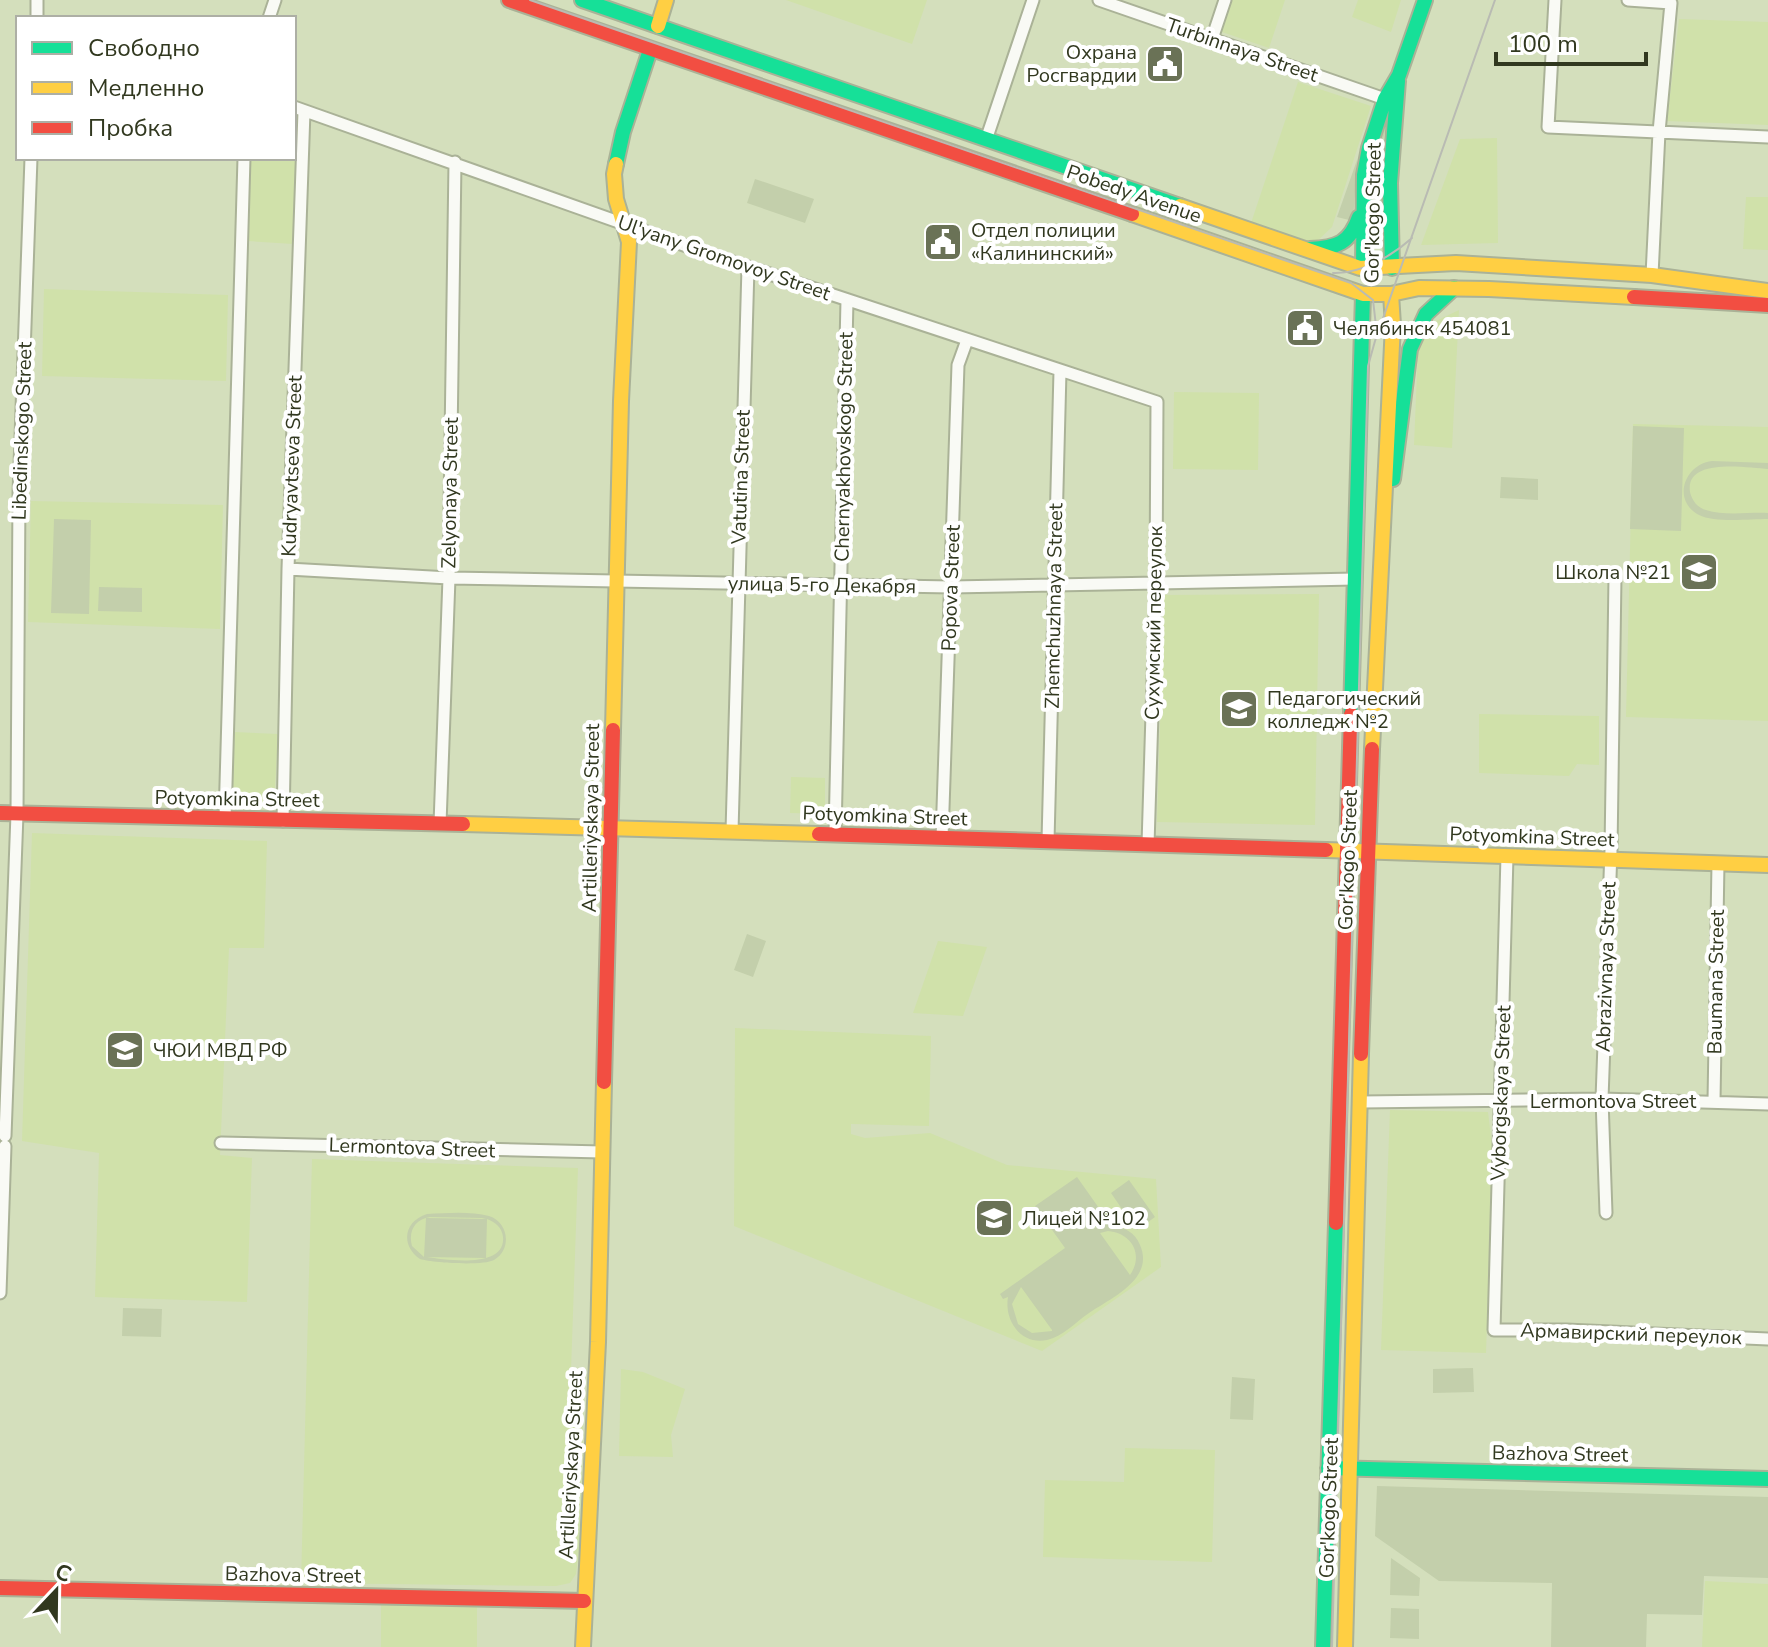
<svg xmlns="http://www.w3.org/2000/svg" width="1768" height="1647" font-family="'Nunito Sans',sans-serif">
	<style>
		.built { fill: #d0e1aa }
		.green { fill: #c3cfab; fill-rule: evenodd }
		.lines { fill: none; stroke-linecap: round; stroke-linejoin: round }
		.street-casing { stroke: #aab297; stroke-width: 15 }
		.fast-casing { stroke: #aab297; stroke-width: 18 }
		.slow-casing { stroke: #aab297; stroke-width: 18 }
		.jam-casing { stroke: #aab297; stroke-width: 18 }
		.street { stroke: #f9faf5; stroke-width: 11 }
		.fast { stroke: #16e098; stroke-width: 14 }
		.slow { stroke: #ffcf43; stroke-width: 14 }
		.jam { stroke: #f24e42; stroke-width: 14 }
		.tram { stroke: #b9bbb3; stroke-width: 2 }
		.labels { text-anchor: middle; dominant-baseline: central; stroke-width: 8; stroke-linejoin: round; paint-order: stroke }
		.street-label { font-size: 20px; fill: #31381f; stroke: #fff }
		.poi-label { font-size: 20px; fill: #31381f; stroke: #fff; text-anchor: start }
	</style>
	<rect width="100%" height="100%" fill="#d4dfbc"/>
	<path class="built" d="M786,0H927L912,44Z
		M1229,0H1285L1269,48L1219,31Z
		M1358,0H1401L1391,32L1352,17Z
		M1679,19L1768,22V125L1667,121Z
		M1298,82L1371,106L1332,227L1314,244L1250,226Z
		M294,112L298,114L293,244L248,241L250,158H294Z
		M1497,138L1498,243L1421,245L1460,139Z
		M1746,197H1768V250L1743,249Z
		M44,289L228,295L226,381L42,376Z
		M1459,310L1452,448L1414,445L1418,350L1424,335L1436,321Z
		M1174,392L1259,393L1258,470L1173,469Z
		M1633,424L1768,427V721L1626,717Z
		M31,501L223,505L220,629L28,622Z
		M1319,594L1315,825L1157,822L1164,595Z
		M1479,714L1599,716V765L1577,764L1569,776L1479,773Z
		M234,732L278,734L274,807H232Z
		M791,777L825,778V814L790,813Z
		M32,833L267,841L264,948H229L220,1155L252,1158L247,1302L95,1297L99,1153L22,1141Z
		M938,941L987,947L963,1016L913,1013Z
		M735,1028L931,1036L929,1126L851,1124V1134L865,1138L930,1133L1007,1165L1156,1179L1161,1267L1042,1351L734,1226Z
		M1390,1110L1488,1112L1493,1153L1486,1353L1381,1350Z
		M312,1159L578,1168L571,1371L585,1369L579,1550L576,1574L570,1583L556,1586L301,1583Z
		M621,1369L643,1372L685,1389L671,1435L673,1457L619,1456Z
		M1125,1448L1215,1450L1212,1562L1043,1557L1045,1480L1124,1482Z
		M1705,1581L1768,1584V1647H1702Z
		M381,1602L477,1604V1647H381Z"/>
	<path class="green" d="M1394,93L1382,144L1381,239L1373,238L1375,145Z
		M1357,160L1353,221L1337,217Z
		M755,179L814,199L805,223L747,203Z
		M1633,426L1684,428L1681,531L1630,529Z
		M1712,461L1768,463V469C1747,468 1685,457 1690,492C1692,501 1698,508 1706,510C1724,516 1749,512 1768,513V519C1750,519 1714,523 1699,515C1671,500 1685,464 1712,461Z
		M1501,477L1538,479V500L1500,498Z
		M54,519L91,520L89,614L51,613Z
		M99,587L142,588V612L98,611Z
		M747,934L766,941L753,977L734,970Z
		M1077,1177L1106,1218L1092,1230L1122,1209L1111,1193L1129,1180L1155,1217L1137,1230L1126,1214L1111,1225C1124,1227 1135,1232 1140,1245C1155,1279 1111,1298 1089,1313C1076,1322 1062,1337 1047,1340C1020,1345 1004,1320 1008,1297L1003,1299L1000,1294L1065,1248L1035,1206ZM1108,1231C1132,1233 1144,1255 1130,1275L1100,1233ZM1021,1287L1052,1330V1331L1032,1333L1018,1324L1012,1304Z
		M427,1214C446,1213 471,1211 489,1216C509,1222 512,1250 494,1260C483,1266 433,1263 420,1259C400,1245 404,1221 427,1214ZM430,1217L482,1218L486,1219L426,1218L424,1257L412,1246C408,1231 415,1219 430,1217ZM487,1219C495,1222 502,1227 503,1237C506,1269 446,1260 427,1257L486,1258Z
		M123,1308L162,1309L161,1337L122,1336Z
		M1473,1368L1474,1392L1433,1393V1369Z
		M1232,1377L1255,1379L1253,1420L1230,1419Z
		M1377,1486L1768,1497V1578L1704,1576L1702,1615L1647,1614L1646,1647H1551L1552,1583L1439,1581L1375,1536Z
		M1391,1558L1420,1578L1419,1596L1390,1595Z
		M1391,1608L1419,1609V1639L1390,1638Z"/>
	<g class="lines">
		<defs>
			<path id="street" d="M1099,0L1385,99
				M1555,0L1548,127L1768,137
				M1628,0L1671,3L1659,132L1652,275
				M37,18V0
				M269,18L275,0
				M1212,39L1225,0
				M294,107L709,254L1157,402L1156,582L1148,845
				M986,140L1033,0
				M288,569L449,578L951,587L1355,579
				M225,819L244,158
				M283,821L288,569L304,111
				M440,824L449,578L455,162
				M732,831L748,267
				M835,834L847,300
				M942,838L958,365L967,340
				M1048,841L1060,371
				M1507,856L1494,1330H1566L1768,1339
				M1714,1101L1718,863
				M1361,1102L1602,1099L1768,1104
				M5,1136L17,814L19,493L31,158
				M221,1143L602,1152
				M1606,1213L1602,1099L1611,850L1615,577
				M0,1293L5,1146"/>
			<path id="fast" d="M582,0L1180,206
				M616,164L623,132L650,50
				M1310,249C1337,248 1350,243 1359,217
				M1392,268L1390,183L1398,81
				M1363,269L1364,175L1369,148L1385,99L1399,75L1425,0
				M1393,479L1410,349L1426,314L1454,288
				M1351,714L1363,294
				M1328,1468L1768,1479
				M1323,1647L1336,1223"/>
			<path id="slow" d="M658,26L666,0
				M1180,206L1360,268L1456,263L1652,275L1768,291
				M1132,214L1363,294H1391L1419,288L1489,289L1634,297
				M613,730L621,401L629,242L616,199L614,174L616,164
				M1372,749L1393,325L1391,294
				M463,824L819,834
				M1326,850L1768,865
				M583,1647L598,1342L604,1082
				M1345,1647L1361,1054"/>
			<path id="jam" d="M509,0L1132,214
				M1634,297L1768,305
				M0,813L463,824
				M819,834L1326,850
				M1361,1054L1372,749
				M604,1082L613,730
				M1336,1223L1351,714
				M0,1588L584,1601"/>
		</defs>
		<use href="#street" class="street-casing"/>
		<use href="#fast" class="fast-casing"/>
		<use href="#slow" class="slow-casing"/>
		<use href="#jam" class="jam-casing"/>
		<use href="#street" class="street"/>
		<use href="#fast" class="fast"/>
		<use href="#slow" class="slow"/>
		<use href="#jam" class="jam"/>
		<path class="tram" d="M530,0L1351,283L1373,300L1376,326
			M1333,273C1361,274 1392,256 1412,238
			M1332,1647L1368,366L1375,341L1495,0"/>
	</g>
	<defs>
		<symbol id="civic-square" viewBox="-11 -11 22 22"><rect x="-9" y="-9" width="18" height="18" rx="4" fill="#6a7256" stroke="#fff"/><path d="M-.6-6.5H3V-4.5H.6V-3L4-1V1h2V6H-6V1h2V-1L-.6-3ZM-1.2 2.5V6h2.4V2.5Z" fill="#fff"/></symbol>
		<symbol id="school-square" viewBox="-11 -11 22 22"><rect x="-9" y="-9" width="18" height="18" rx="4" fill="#6a7256" stroke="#fff"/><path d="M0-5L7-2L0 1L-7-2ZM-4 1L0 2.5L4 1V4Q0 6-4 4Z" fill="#fff"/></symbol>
		<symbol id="university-square" viewBox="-11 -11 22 22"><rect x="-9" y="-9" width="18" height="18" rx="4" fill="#6a7256" stroke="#fff"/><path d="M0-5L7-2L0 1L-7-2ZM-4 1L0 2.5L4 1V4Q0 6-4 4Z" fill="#fff"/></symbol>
	</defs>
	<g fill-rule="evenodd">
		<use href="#civic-square" x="1143" y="42" width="44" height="44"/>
		<use href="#civic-square" x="921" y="220" width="44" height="44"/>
		<use href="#civic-square" x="1283" y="306" width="44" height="44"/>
		<use href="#school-square" x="1677" y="550" width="44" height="44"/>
		<use href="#university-square" x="1217" y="687" width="44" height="44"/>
		<use href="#university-square" x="103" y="1028" width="44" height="44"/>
		<use href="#school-square" x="972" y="1196" width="44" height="44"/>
	</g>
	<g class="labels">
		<g class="street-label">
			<text transform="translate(1242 50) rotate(19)">Turbinnaya Street</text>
			<text transform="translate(1134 194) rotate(19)">Pobedy Avenue</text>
			<text transform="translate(1373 213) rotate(-89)">Gor'kogo Street</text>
			<text transform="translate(724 258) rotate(19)">Ul'yany Gromovoy Street</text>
			<text transform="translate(22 431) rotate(-88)">Libedinskogo Street</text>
			<text transform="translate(844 447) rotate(-89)">Chernyakhovskogo Street</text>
			<text transform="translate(292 466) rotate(-88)">Kudryavtseva Street</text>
			<text transform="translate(741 477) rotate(-88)">Vatutina Street</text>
			<text transform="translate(450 493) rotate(-89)">Zelyonaya Street</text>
			<text transform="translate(822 585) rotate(1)">улица 5-го Декабря</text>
			<text transform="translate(951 588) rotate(-88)">Popova Street</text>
			<text transform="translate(1054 606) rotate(-89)">Zhemchuzhnaya Street</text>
			<text transform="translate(1154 623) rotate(-89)">Сухумский переулок</text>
			<text transform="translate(237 799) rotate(1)">Potyomkina Street</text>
			<text transform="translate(885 816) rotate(2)">Potyomkina Street</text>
			<text transform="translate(591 818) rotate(-89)">Artilleriyskaya Street</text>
			<text transform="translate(1532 837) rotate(2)">Potyomkina Street</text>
			<text transform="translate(1348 860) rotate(-88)">Gor'kogo Street</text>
			<text transform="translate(1606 967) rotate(-88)">Abrazivnaya Street</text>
			<text transform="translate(1716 982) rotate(-89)">Baumana Street</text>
			<text transform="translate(1501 1093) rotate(-88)">Vyborgskaya Street</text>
			<text x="1613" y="1101">Lermontova Street</text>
			<text transform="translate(412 1148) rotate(2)">Lermontova Street</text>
			<text transform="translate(1631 1334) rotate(2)">Армавирский переулок</text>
			<text transform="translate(1560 1454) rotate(1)">Bazhova Street</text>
			<text transform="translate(571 1465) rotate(-87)">Artilleriyskaya Street</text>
			<text transform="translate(1329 1508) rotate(-88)">Gor'kogo Street</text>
			<text transform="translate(293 1575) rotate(1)">Bazhova Street</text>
		</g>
		<g class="poi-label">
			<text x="1137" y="52" text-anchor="end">Охрана<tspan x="1137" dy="23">Росгвардии</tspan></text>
			<text x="971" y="230">Отдел полиции<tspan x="971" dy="23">«Калининский»</tspan></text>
			<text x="1333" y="328">Челябинск 454081</text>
			<text x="1671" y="572" text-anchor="end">Школа №21</text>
			<text x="1267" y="698">Педагогический<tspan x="1267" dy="23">колледж №2</tspan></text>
			<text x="153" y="1050">ЧЮИ МВД РФ</text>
			<text x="1022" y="1218">Лицей №102</text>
		</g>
	</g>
	<rect x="16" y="16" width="280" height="144" fill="#ffffff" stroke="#adafa5" stroke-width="2"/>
	<rect x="32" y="42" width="40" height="12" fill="#16e098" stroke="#adafa5" stroke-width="2"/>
	<text x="88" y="56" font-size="24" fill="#31381f">Свободно</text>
	<rect x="32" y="82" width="40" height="12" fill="#ffcf43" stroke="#adafa5" stroke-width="2"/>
	<text x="88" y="96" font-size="24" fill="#31381f">Медленно</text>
	<rect x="32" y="122" width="40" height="12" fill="#f24e42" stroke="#adafa5" stroke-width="2"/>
	<text x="88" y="136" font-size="24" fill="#31381f">Пробка</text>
	<g transform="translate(56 1591) rotate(22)" stroke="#ffffff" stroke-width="6" paint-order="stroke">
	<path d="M0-6L14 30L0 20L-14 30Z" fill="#31381f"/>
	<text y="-12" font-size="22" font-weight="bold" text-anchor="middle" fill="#31381f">С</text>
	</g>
	<path d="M1496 52v12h150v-12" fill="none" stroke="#31381f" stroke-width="4"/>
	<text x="1508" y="52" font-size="24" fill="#31381f" stroke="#ffffff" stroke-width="6" paint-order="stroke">100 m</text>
</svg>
